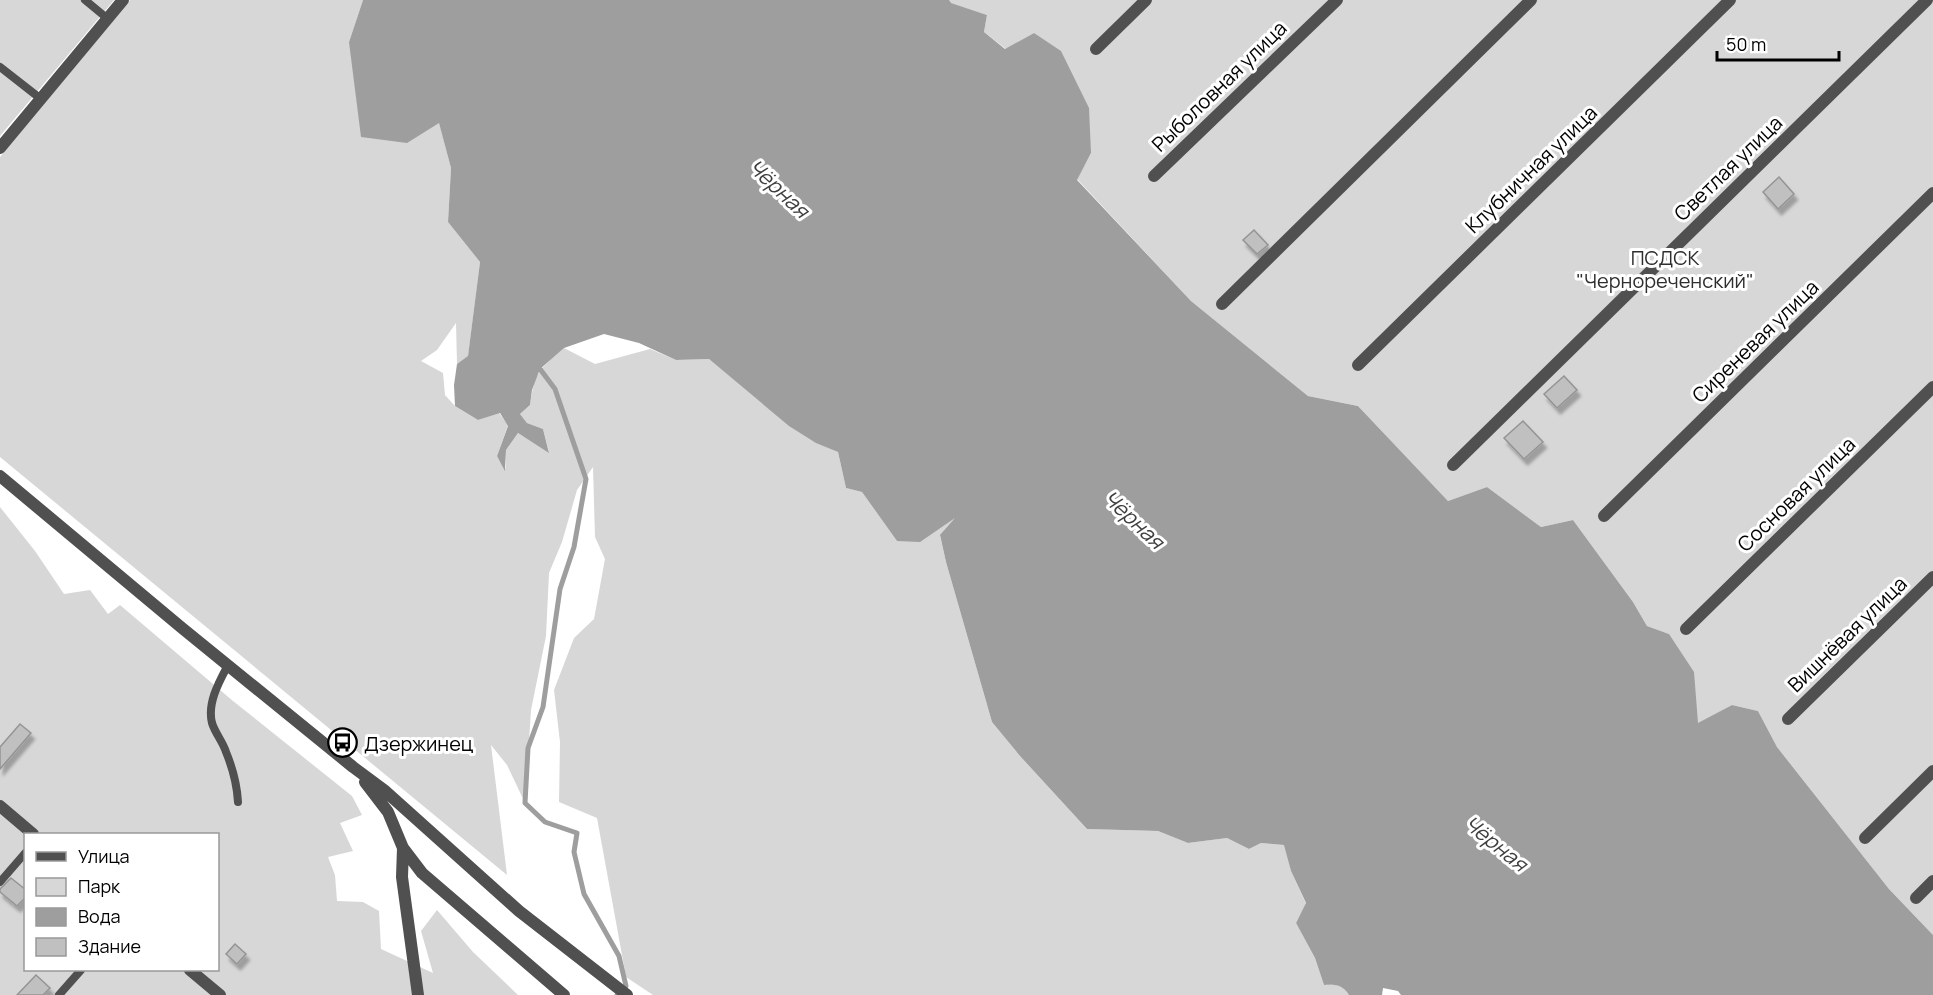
<svg xmlns="http://www.w3.org/2000/svg" width="1933" height="995" font-family="Manrope,sans-serif">
	<style>
		.green { fill: #d7d7d7; fill-rule: evenodd }
		.water { fill: #9e9e9e }
		.lines { fill: none; stroke-linecap: round; stroke-linejoin: round }
		.stream { stroke: #9e9e9e; stroke-width: 5 }
		.building { fill: #c0c0c0; stroke: #949494; stroke-width: 1.5; filter: url(#shadow) }
		.service { stroke: #505050; stroke-width: 8 }
		.minor { stroke: #505050; stroke-width: 12 }
		.labels { text-anchor: middle; dominant-baseline: central; stroke-width: 6; stroke-linejoin: round; paint-order: stroke }
		.street-label { font-size: 20px; fill: #000; stroke: #fff }
		.park-label { font-size: 20px; fill: #2e2e2e; stroke: #fff }
		.poi-label { font-size: 20px; fill: #000; stroke: #fff; text-anchor: start }
		.water-label { font-size: 21px; font-style: italic; fill: #3f3f3f; stroke: #fff }
	</style>
	<defs>
		<filter id="shadow"><feDropShadow dx="3.5" dy="6" stdDeviation="1.5" flood-color="#0004"/></filter>
	</defs>
	<rect width="100%" height="100%" fill="#fff"/>
	<path class="green" d="M0,0H114L0,136Z
		M130,0H363L349,42L439,122L451,168L448,222L480,262L468,357L457,364L456,323L437,350L421,361L443,373L445,395L455,406L478,420L499,413L508,425L497,456L506,469V450L518,433L549,452L543,429L527,423L520,414L530,405C535,372 539,369 564,348L595,364L650,349L676,360L709,359C751,392 788,431 838,452L846,488L862,492L897,541L957,516L940,536L946,562L992,722L1020,756L1087,829L1158,831L1188,843L1227,838L1249,849L1261,843L1285,845L1291,871L1306,904L1296,923L1315,958L1324,985C1335,984 1343,985 1349,995H653L626,977L597,818L559,802L560,742L554,690L574,638L594,619L605,559L595,537L593,467L577,490L562,542L549,573L546,636L531,710L525,803L507,765L491,745L507,875L0,457V157Z
		M949,0H1933V935L1889,889L1777,747L1758,711L1732,705L1698,724L1669,634L1647,626L1633,602L1573,520L1541,527L1487,487L1448,501L1358,406L1308,396L1191,301L1077,179L1091,153L1034,33L1006,49L984,32L987,15L950,3Z
		M0,507L35,551L64,594L90,590L108,614L120,605L233,701L352,796L362,815L340,823L353,851L328,857L335,875L337,901L363,902L379,911L381,949L433,973L421,931L437,910L473,952L518,995H0ZM26,834H218V970H26Z"/>
	<path class="water" d="M363,0H949L951,3L987,15L984,32L1005,49L1034,33L1061,51L1089,108L1091,153L1077,180L1191,301L1308,396L1358,406L1448,501L1487,487L1541,527L1573,520L1633,602L1647,626L1669,634L1694,672L1698,723L1732,705L1758,711L1777,747L1889,889L1933,935V995H1401L1398,991L1383,988L1382,995H1349C1343,985 1335,984 1324,985L1315,958L1296,923L1306,903L1291,871L1284,845L1261,843L1249,849L1227,838L1188,843L1158,831L1087,829L1020,756L992,722L946,562L940,535L955,518L920,542L897,541L862,492L846,488L838,452L816,443L789,426L709,359L676,360L639,343L604,334L564,348L540,369L532,390L530,405L520,414L527,423L543,429L549,453L518,433L506,450L505,471L497,456L508,426L500,413L478,420L455,406L454,385L457,364L468,356L480,262L448,222L451,168L439,123L407,143L361,137L349,42Z"/>
	<g class="lines">
		<path class="stream" d="M540,369L555,389L586,479L574,547L560,589L543,707L528,748L525,803L545,822L577,833L574,852L584,894L619,956L626,986L617,995"/>
	</g>
	<path class="building" d="M1779,177L1794,194L1778,209L1763,192Z
		M1254,230L1268,245L1257,254L1243,240Z
		M1564,376L1577,390L1557,408L1544,394Z
		M1523,421L1543,442L1524,459L1504,438Z
		M20,724L31,733L0,769V747Z
		M11,878L26,890V897L17,906L0,892V889Z
		M235,944L246,954L237,964L226,954Z
		M36,975L50,988L43,995H17Z"/>
	<g class="lines">
		<path class="service" d="M85,0L108,19
			M0,67L41,99
			M228,665C219,682 207,703 212,723C215,733 223,742 226,752C233,769 237,784 238,802
			M0,882L26,852
			M59,995L81,970"/>
		<path class="minor" d="M1096,49L1146,0
			M0,148L123,0
			M1154,176L1337,0
			M1222,304L1531,0
			M1358,365L1730,0
			M1453,465L1927,0
			M0,476L182,628L353,767L384,790L519,911L627,995
			M1604,516L1933,193
			M1686,629L1933,387
			M1788,719L1933,577
			M365,782L388,812L403,848L422,873L564,995
			M0,806L33,834
			M1865,838L1933,771
			M403,848L402,877L418,995
			M1916,898L1933,881
			M190,970L220,995"/>
	</g>
	<defs>
		<symbol id="bus-ring" viewBox="-11 -11 22 22"><circle r="9.5" fill="#fff" stroke="#000" stroke-width="1.5"/><path d="M-5-6H5V4H4V6H2V4H-2V6H-4V4H-5ZM-3.5-4V0h7V-4ZM-3.5 1.2v1.5H-2V1.2ZM2 1.2v1.5H3.5V1.2Z" fill="#000"/></symbol>
	</defs>
	<g fill-rule="evenodd">
		<use href="#bus-ring" x="326" y="726" width="33" height="33"/>
	</g>
	<g class="labels">
		<g class="street-label">
			<text transform="translate(1219 86) rotate(-44)">Рыболовная улица</text>
			<text transform="translate(1728 168) rotate(-44)">Светлая улица</text>
			<text transform="translate(1531 169) rotate(-44)">Клубничная улица</text>
			<text transform="translate(1755 341) rotate(-44)">Сиреневая улица</text>
			<text transform="translate(1796 494) rotate(-44)">Сосновая улица</text>
			<text transform="translate(1847 634) rotate(-44)">Вишнёвая улица</text>
		</g>
		<g class="park-label">
			<text x="1665" y="257">ПСДСК<tspan x="1665" dy="23">"Чернореченский"</tspan></text>
		</g>
		<g class="poi-label">
			<text x="364" y="743">Дзержинец</text>
		</g>
		<g class="water-label">
			<text transform="translate(779 188) rotate(43)">Чёрная</text>
			<text transform="translate(1134 519) rotate(43)">Чёрная</text>
			<text transform="translate(1496 843) rotate(39)">Чёрная</text>
		</g>
	</g>
	<rect x="24" y="833" width="195" height="138" fill="#ffffff" stroke="#999999" stroke-width="1.5"/>
	<rect x="36" y="852" width="30" height="9" fill="#505050" stroke="#999999" stroke-width="1.5"/>
	<text x="78" y="863" font-size="18" fill="#000000">Улица</text>
	<rect x="36" y="878" width="30" height="18" fill="#d7d7d7" stroke="#999999" stroke-width="1.5"/>
	<text x="78" y="893" font-size="18" fill="#000000">Парк</text>
	<rect x="36" y="908" width="30" height="18" fill="#9e9e9e" stroke="#999999" stroke-width="1.5"/>
	<text x="78" y="923" font-size="18" fill="#000000">Вода</text>
	<rect x="36" y="938" width="30" height="18" fill="#c0c0c0" stroke="#999999" stroke-width="1.5"/>
	<text x="78" y="953" font-size="18" fill="#000000">Здание</text>
	<path d="M1717 51v9h122v-9" fill="none" stroke="#000000" stroke-width="3"/>
	<text x="1726" y="51" font-size="18" fill="#000000" stroke="#ffffff" stroke-width="4.5" paint-order="stroke">50 m</text>
</svg>
